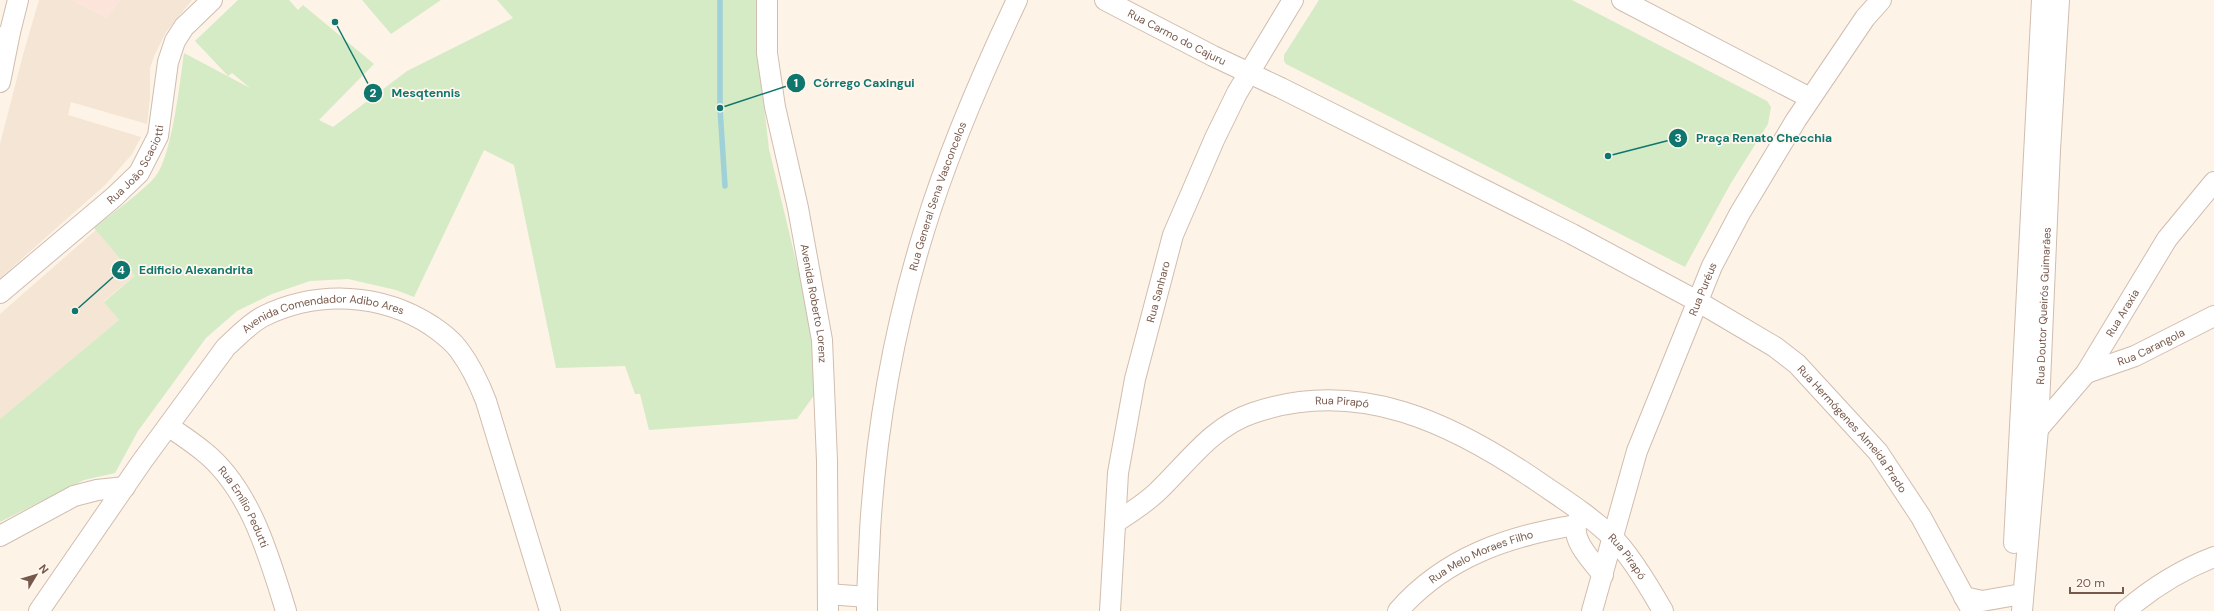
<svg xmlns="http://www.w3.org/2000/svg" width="2214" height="611" font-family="'DM Sans',sans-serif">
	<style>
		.residential { fill: #f4e5d5 }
		.commercial { fill: #fde4da }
		.green { fill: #d5ebc5 }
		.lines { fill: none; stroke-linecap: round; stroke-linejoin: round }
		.stream { stroke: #a1d1d8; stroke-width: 5.5 }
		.minor-casing { stroke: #d1bdaf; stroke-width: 22 }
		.minor { stroke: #fff; stroke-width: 20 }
		.labels { text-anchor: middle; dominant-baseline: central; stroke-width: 3.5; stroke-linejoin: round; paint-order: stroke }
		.street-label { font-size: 11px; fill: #77594b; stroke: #fff7ed }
		.leader { fill: none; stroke: #0f766e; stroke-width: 1.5 }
		.callout-dot { fill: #0f766e; stroke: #fff7ed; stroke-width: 1.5 }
		.mark-label { font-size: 12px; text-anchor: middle; font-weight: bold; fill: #fff }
		.callout-label { font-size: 12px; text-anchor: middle; font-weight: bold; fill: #0f766e; stroke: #fff7ed; stroke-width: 3.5; stroke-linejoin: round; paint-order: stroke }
	</style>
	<rect width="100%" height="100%" fill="#fdf3e7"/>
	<path class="residential" d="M39,0H72L107,18L120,0H192L166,32L155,54L150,68V97L147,124L71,102L68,115L141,137L132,154L105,185L0,278V144L23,55Z
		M96,230L135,276L104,301L119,320L0,419V314Z"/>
	<path class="commercial" d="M72,0H120L107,18Z"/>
	<path class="green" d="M238,0H289L298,10L303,5L374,64L319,120L333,127L407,71L513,18L497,0H756L758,56L769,149L818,352L815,394L797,419L649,430L640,394H635L625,366L556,368L514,165L484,150L414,297L396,290L348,279L310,281L272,294L237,311L206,338L138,431L115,473L84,480L0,522V419L119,320L104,302L135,276L94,228C112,213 141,193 155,177C172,157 180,81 184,53L250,88L232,73L228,76L195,41Z
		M362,0H441L391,34Z
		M1319,0H1572L1767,101L1771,107L1768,124L1731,183L1685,267L1286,64L1284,61V55Z"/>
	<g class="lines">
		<path class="stream" d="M720,0V108L725,186"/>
		<defs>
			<g id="minor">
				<path id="s1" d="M767,0V53L775,107L798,208L822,340L827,461L828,611"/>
				<path id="s2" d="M1105,0L1213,56L1281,88L1572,234L1697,301L1775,347L1797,364L1878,452L1921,517L1972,611"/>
				<path d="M1622,0L1810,98"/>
				<path d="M0,41L10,32L18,0"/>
				<path d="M0,82L10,32"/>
				<path id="s3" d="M0,293L114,197L139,173L158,136L168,62L175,41L184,27L212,0"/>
				<path id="s4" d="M2086,373L2135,356L2214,316"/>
				<path id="s5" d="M168,426C180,434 192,442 203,451C250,488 269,556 286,611"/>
				<path id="s6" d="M2033,429H2038L2086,373L2167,239L2214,182"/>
				<path d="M1581,513C1580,517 1577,521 1576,525C1573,543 1593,562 1603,575"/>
				<path id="s7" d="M1116,522C1130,513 1144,504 1156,493C1187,464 1211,427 1253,413C1358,377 1452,423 1537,481C1563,499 1589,515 1612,537C1629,553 1651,590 1663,611"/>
				<path d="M0,536L74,496L97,490L125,487"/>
				<path d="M2014,543L2042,0"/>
				<path d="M828,594L867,597"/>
				<path d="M1964,597L1982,601L2022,594"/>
				<path id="s8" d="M39,611L143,460L226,347C238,336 250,323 264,316C318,290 382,293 432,326C442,333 452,340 459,350C471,366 479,383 486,401L550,611"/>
				<path id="s9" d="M867,611C867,584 869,558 870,531C876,430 894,328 924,231C948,152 982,74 1017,0"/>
				<path id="s10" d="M1110,611L1118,473L1135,379L1173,235L1215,138L1237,93L1293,0"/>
				<path id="s11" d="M1398,611C1445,557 1509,536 1576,525"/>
				<path id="s12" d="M1592,611L1637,451L1712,266L1740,213L1796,120L1865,18L1881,0"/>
				<path id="s13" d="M2022,611L2038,429L2050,150L2059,0"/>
				<path d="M2125,611C2152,588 2180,570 2214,557"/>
			</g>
		</defs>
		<use href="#minor" class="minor-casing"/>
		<use href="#minor" class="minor"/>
	</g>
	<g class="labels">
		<g class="street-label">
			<text stroke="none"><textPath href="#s2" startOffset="81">Rua Carmo do Cajuru</textPath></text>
			<text stroke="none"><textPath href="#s3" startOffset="189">Rua João Scaciotti</textPath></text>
			<text stroke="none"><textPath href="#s9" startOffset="423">Rua General Sena Vasconcelos</textPath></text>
			<text stroke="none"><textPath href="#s12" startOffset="341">Rua Puréus</textPath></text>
			<text stroke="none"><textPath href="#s10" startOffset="324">Rua Sanharo</textPath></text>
			<text stroke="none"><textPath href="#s1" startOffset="308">Avenida Roberto Lorenz</textPath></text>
			<text stroke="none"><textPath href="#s13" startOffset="306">Rua Doutor Queirós Guimarães</textPath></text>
			<text stroke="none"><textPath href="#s6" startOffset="149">Rua Araxia</textPath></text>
			<text stroke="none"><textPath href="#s8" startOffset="432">Avenida Comendador Adibo Ares</textPath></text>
			<text stroke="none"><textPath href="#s4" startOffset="70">Rua Carangola</textPath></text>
			<text stroke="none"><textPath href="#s7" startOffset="267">Rua Pirapó</textPath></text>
			<text stroke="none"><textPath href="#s2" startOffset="868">Rua Hermógenes Almeida Prado</textPath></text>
			<text stroke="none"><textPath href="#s5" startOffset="113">Rua Emílio Pedutti</textPath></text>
			<text stroke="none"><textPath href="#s11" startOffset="101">Rua Melo Moraes Filho</textPath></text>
			<text stroke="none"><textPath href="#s7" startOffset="599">Rua Pirapó</textPath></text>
		</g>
	</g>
	<path class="leader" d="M720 108L796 83M335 22L373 93M1608 156L1678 138M75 311L121 270"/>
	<g class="callout-dot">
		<circle cx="720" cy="108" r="4"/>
		<circle cx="335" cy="22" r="4"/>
		<circle cx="1608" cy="156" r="4"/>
		<circle cx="75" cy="311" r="4"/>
		<circle cx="796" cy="83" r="10"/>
		<circle cx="373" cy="93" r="10"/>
		<circle cx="1678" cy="138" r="10"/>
		<circle cx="121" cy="270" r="10"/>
	</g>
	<g class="mark-label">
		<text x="796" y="87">1</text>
		<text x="373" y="97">2</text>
		<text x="1678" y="142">3</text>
		<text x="121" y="274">4</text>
	</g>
	<g class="callout-label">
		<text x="864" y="87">Córrego Caxingui</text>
		<text x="426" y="97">Mesqtennis</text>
		<text x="1764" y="142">Praça Renato Checchia</text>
		<text x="196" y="274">Edificio Alexandrita</text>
	</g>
	<g transform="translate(36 575) rotate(52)" stroke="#fff7ed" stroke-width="3" paint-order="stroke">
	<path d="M0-3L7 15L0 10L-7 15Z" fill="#77594b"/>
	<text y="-6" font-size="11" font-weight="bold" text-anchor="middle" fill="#77594b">N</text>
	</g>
	<path d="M2070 587v6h53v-6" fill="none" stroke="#77594b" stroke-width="2"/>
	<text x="2076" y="587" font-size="12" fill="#77594b" stroke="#fff7ed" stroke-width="3" paint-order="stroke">20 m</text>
</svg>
